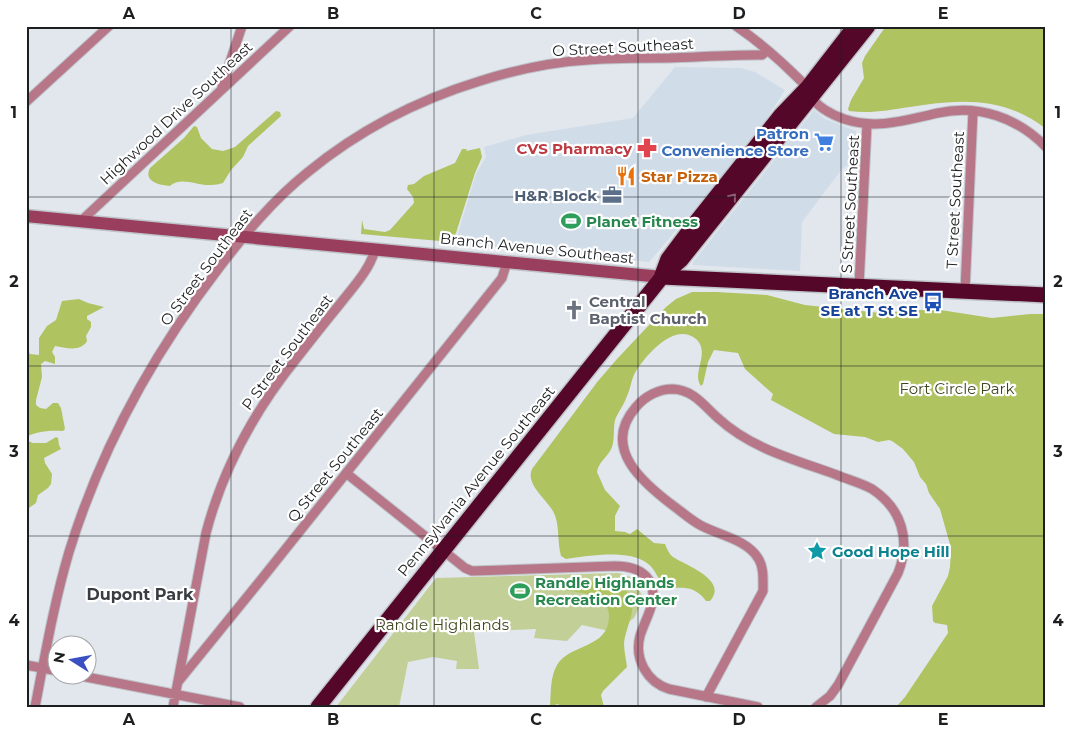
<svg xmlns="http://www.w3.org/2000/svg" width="1072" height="733" font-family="Montserrat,sans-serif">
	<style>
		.built { fill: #d1dce9 }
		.green { fill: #c2cf96 }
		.forest { fill: #afc361 }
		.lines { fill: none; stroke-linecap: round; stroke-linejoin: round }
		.street-casing { stroke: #bec3c8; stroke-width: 11 }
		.secondary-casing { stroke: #bec3c8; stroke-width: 15 }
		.highway-casing { stroke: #bec3c8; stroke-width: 18 }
		.street { stroke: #b77789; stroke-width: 9 }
		.secondary { stroke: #9a3e5e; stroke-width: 12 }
		.highway { stroke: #550729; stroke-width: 15 }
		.oneway { stroke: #905e74 }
		.grid { fill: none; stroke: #1c1e20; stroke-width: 1; stroke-opacity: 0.55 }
		.labels { text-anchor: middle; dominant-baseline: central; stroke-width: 4.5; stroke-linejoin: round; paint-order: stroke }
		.street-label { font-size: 15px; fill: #1c1e20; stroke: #fff }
		.shop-label { font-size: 15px; font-weight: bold; fill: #366cbe; stroke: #fff; text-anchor: end }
		.health-label { font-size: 15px; font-weight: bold; fill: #be3a42; stroke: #fff; text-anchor: end }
		.food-label { font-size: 15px; font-weight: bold; fill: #c56008; stroke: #fff; text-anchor: start }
		.service-label { font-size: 15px; font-weight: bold; fill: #4e5e75; stroke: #fff; text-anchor: end }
		.leisure-label { font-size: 15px; font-weight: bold; fill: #27864d; stroke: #fff; text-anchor: start }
		.transit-label { font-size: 15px; font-weight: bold; fill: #164399; stroke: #fff; text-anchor: end }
		.worship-label { font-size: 15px; font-weight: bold; fill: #5b616d; stroke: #fff; text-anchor: start }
		.park-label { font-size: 15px; fill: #3f471e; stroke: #fff }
		.culture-label { font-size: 15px; font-weight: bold; fill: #0d838f; stroke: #fff; text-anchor: start }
		.neighbourhood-label { font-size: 16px; font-weight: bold; fill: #393d42; stroke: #fff }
		.neatline { fill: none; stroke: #1c1e20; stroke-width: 2 }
		.grid-label { font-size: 16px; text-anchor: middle; font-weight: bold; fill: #1c1e20 }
	</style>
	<rect width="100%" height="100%" fill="#e1e7ed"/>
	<path class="built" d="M675,67L741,68L755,72L785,90L751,143L649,262L455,243L476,174L486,157L484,147L526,135L633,118Z
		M814,110L825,119L856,131L855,159L842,169L802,222L800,271L693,265V262Z"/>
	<path class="green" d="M618,573L631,577L642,595L641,604L634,618L623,626L609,631L582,625L567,641L534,638L536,629L474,632L479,669H456L457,661L433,657L408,662L399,707H336L436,578Z"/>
	<path class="forest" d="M886,26H1046V129C1005,96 958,99 910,107C889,110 870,114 849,111L848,109L851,100L864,78L862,63L865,56Z
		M276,111L280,112L281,116L248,146L243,157L231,170L223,183C219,184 215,185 211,185C197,186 181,176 170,186C160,185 143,182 150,168L184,138L194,126L197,127L201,138L212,149L223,151L235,147Z
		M480,148L482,157L475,173L456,233L454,236L440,235V241L361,234L362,220L364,229L385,232L390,230L414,203L413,197L407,189L408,185L414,184L424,176L455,163L462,149H467L466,151Z
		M692,292H717L767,295L805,305L880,313L934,309L992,318L1030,314H1046V707H896L905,697L948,633L947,625L935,623L933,621L932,606L948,576L950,567L951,548L940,509L929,493L926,484L920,477L914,462L903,449L892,441L889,440L878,442L865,437L834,434L771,400L773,394L745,369L738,353L714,350L708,362L703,384L701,386C691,373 711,353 696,339C675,321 646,355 636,371C631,379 631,388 627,396C624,405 618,412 615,420C613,429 615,438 612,447C609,456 598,462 597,472L605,490L620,506L615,516V531L625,532L630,534L637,529L654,543L665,544C667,549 669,554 673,557C685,565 729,580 710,601H706C694,585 684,588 666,588C658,581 656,569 647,563C628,549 588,556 566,559L561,556C557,542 560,526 554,513C547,499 525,485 532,469L598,381L617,359L666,307L676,299Z
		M79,299L88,303L104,307L87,316V319L91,322V327L86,336L87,341C81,352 66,348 55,346L52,352L55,357V364L45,361L41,364L42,377L36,400V405L40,408L46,409L53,403H58L61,408L65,429L63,431C53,430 37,431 28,436V441L33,443H46L56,437L58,438L59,445L61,449L44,458L45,463L52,474L51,484L48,488L38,495L36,503L26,510V347L30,354L39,355V338L47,326L56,320L62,301Z
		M604,581C614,581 618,583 625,590C641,606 626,624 624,643C624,651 626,659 627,667L603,691L601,695L604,707H568L556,704L555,707H550C551,693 550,677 557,665C570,643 610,649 609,615C608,592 577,593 559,589L556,587L561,584Z"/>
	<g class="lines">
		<defs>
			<path id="street" d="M736,26C758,41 781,61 800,80C806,85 808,93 813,99C820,109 833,115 844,119C877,130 906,120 938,113C979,104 1018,118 1046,147
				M222,86L242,26
				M26,102L109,26
				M81,221L290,26
				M859,286L867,124
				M965,291L973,111
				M346,473L465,568L472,571L615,566C641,566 659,579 651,607C648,617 643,626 640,636C634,659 647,682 669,689L758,707
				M26,665L58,671
				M81,676L240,707
				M178,682L264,576L502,278L507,262
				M706,697L763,591C763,580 764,567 758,558C746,539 718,535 700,525C691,520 683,513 675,507C644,484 600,448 636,407C645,396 659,389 673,389C694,390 704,406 719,419C752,449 796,460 837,475C849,480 861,483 872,489C902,509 911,540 898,573L838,685L830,696L816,707
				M35,707C45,655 54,603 69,552C101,448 153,354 219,268C245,234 273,200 308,172C358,131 418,100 480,81C515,70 551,62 588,60C615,58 642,58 669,58C699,57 728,55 757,55H762L767,51
				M173,707L206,533C223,468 255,410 297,358C311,340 325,322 340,304C353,287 369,271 375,250"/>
			<path id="secondary" d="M26,216L662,277"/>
			<path id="highway" d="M662,275L668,259L692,227L781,115L807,88L855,26
				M662,277L1046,295
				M318,707L662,277L681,260L868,26"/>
		</defs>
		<use href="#street" class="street-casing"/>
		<use href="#secondary" class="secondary-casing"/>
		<use href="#highway" class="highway-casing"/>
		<use href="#street" class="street"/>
		<use href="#secondary" class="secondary"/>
		<use href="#highway" class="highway"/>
	</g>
	<defs><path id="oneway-chevron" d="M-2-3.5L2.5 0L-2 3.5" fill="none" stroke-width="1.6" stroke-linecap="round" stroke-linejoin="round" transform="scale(1.25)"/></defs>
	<use class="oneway" href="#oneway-chevron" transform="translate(733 197) rotate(-51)"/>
	<path class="grid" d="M231,26V707M434,26V707M638,26V707M841,26V707M26,197H1046M26,366H1046M26,536H1046"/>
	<defs>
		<symbol id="supermarket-bare" viewBox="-9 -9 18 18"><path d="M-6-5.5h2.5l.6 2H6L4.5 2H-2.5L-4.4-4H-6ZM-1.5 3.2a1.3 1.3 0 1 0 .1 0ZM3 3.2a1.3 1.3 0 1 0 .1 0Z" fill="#3f7fe0" stroke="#fff" stroke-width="2.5" paint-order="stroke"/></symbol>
		<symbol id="pharmacy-bare" viewBox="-9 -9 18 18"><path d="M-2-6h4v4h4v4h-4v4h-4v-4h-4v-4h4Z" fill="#e0444e" stroke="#fff" stroke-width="2.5" paint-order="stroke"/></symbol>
		<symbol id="restaurant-bare" viewBox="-9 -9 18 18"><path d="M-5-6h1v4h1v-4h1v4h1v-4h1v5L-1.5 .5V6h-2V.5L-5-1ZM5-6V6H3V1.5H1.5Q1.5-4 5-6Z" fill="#e8710a" stroke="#fff" stroke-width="2.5" paint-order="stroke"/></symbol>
		<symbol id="office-bare" viewBox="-9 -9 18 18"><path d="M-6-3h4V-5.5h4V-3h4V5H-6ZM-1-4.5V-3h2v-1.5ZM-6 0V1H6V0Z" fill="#5c6f8a" stroke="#fff" stroke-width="2.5" paint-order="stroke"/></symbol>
		<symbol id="stadium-bare" viewBox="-9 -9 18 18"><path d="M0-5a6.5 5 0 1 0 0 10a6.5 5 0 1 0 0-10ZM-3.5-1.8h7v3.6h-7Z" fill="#2e9e5b" stroke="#fff" stroke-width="2.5" paint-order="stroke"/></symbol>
		<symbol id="bus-bare" viewBox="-9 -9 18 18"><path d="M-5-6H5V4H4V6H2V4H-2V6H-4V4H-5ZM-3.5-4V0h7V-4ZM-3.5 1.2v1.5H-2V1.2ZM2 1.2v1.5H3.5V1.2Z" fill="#1a4fb4" stroke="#fff" stroke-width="2.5" paint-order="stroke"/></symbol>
		<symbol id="church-bare" viewBox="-9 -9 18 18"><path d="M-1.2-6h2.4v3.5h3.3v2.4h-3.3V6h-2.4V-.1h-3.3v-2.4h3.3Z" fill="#6b7280" stroke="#fff" stroke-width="2.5" paint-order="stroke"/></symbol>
		<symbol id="sight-bare" viewBox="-9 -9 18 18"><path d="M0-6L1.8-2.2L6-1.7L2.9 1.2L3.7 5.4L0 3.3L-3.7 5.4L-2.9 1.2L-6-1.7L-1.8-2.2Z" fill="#0f9aa8" stroke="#fff" stroke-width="2.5" paint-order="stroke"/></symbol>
	</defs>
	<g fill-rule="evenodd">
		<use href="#supermarket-bare" x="810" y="128" width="28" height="28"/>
		<use href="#pharmacy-bare" x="633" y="134" width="28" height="28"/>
		<use href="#restaurant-bare" x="612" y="162" width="28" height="28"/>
		<use href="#office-bare" x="598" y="181" width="28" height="28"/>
		<use href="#stadium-bare" x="557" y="207" width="28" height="28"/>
		<use href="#bus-bare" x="919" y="288" width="28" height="28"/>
		<use href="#church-bare" x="560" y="296" width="28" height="28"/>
		<use href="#sight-bare" x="803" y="537" width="28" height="28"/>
		<use href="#stadium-bare" x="506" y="577" width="28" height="28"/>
	</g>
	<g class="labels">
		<g class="street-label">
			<text transform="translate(623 47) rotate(-3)">O Street Southeast</text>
			<text transform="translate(176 113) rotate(-43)">Highwood Drive Southeast</text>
			<text transform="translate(955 200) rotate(-87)">T Street Southeast</text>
			<text transform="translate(850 204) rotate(-87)">S Street Southeast</text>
			<text transform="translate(537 248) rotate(6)">Branch Avenue Southeast</text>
			<text transform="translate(206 267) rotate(-53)">O Street Southeast</text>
			<text transform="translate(287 352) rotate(-53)">P Street Southeast</text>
			<text transform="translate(335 465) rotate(-51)">Q Street Southeast</text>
			<text transform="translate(476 481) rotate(-51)">Pennsylvania Avenue Southeast</text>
		</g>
		<g class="shop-label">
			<text x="809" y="133">Patron<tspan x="809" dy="17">Convenience Store</tspan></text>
		</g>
		<g class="health-label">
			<text x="632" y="148">CVS Pharmacy</text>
		</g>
		<g class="food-label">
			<text x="641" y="176">Star Pizza</text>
		</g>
		<g class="service-label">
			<text x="597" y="195">H&amp;R Block</text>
		</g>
		<g class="leisure-label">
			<text x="586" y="221">Planet Fitness</text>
			<text x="535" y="582">Randle Highlands<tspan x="535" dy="17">Recreation Center</tspan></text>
		</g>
		<g class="transit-label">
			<text x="918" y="293">Branch Ave<tspan x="918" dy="17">SE at T St SE</tspan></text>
		</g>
		<g class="worship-label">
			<text x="589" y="301">Central<tspan x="589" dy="17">Baptist Church</tspan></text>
		</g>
		<g class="park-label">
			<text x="957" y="388">Fort Circle Park</text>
			<text x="442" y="624">Randle Highlands</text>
		</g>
		<g class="culture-label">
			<text x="832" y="551">Good Hope Hill</text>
		</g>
		<g class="neighbourhood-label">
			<text x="140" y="594">Dupont Park</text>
		</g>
	</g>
	<rect width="1072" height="733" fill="none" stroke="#ffffff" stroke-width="55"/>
	<g transform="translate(72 660) rotate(281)"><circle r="24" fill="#ffffff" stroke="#a4a5a6"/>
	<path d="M0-4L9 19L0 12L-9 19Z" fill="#3a4fc1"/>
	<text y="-8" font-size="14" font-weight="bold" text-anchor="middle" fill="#1c1e20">N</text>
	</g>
	<rect x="28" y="28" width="1016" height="678" class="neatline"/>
	<g class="grid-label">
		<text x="129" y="19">A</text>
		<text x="333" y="19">B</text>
		<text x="536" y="19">C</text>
		<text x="739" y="19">D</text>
		<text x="943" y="19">E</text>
		<text x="14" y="118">1</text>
		<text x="1058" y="118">1</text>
		<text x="14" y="287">2</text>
		<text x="1058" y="287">2</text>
		<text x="14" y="457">3</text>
		<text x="1058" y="457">3</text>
		<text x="14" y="626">4</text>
		<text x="1058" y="626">4</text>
		<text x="129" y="725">A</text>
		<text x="333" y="725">B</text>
		<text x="536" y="725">C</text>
		<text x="739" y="725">D</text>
		<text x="943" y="725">E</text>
	</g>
</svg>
